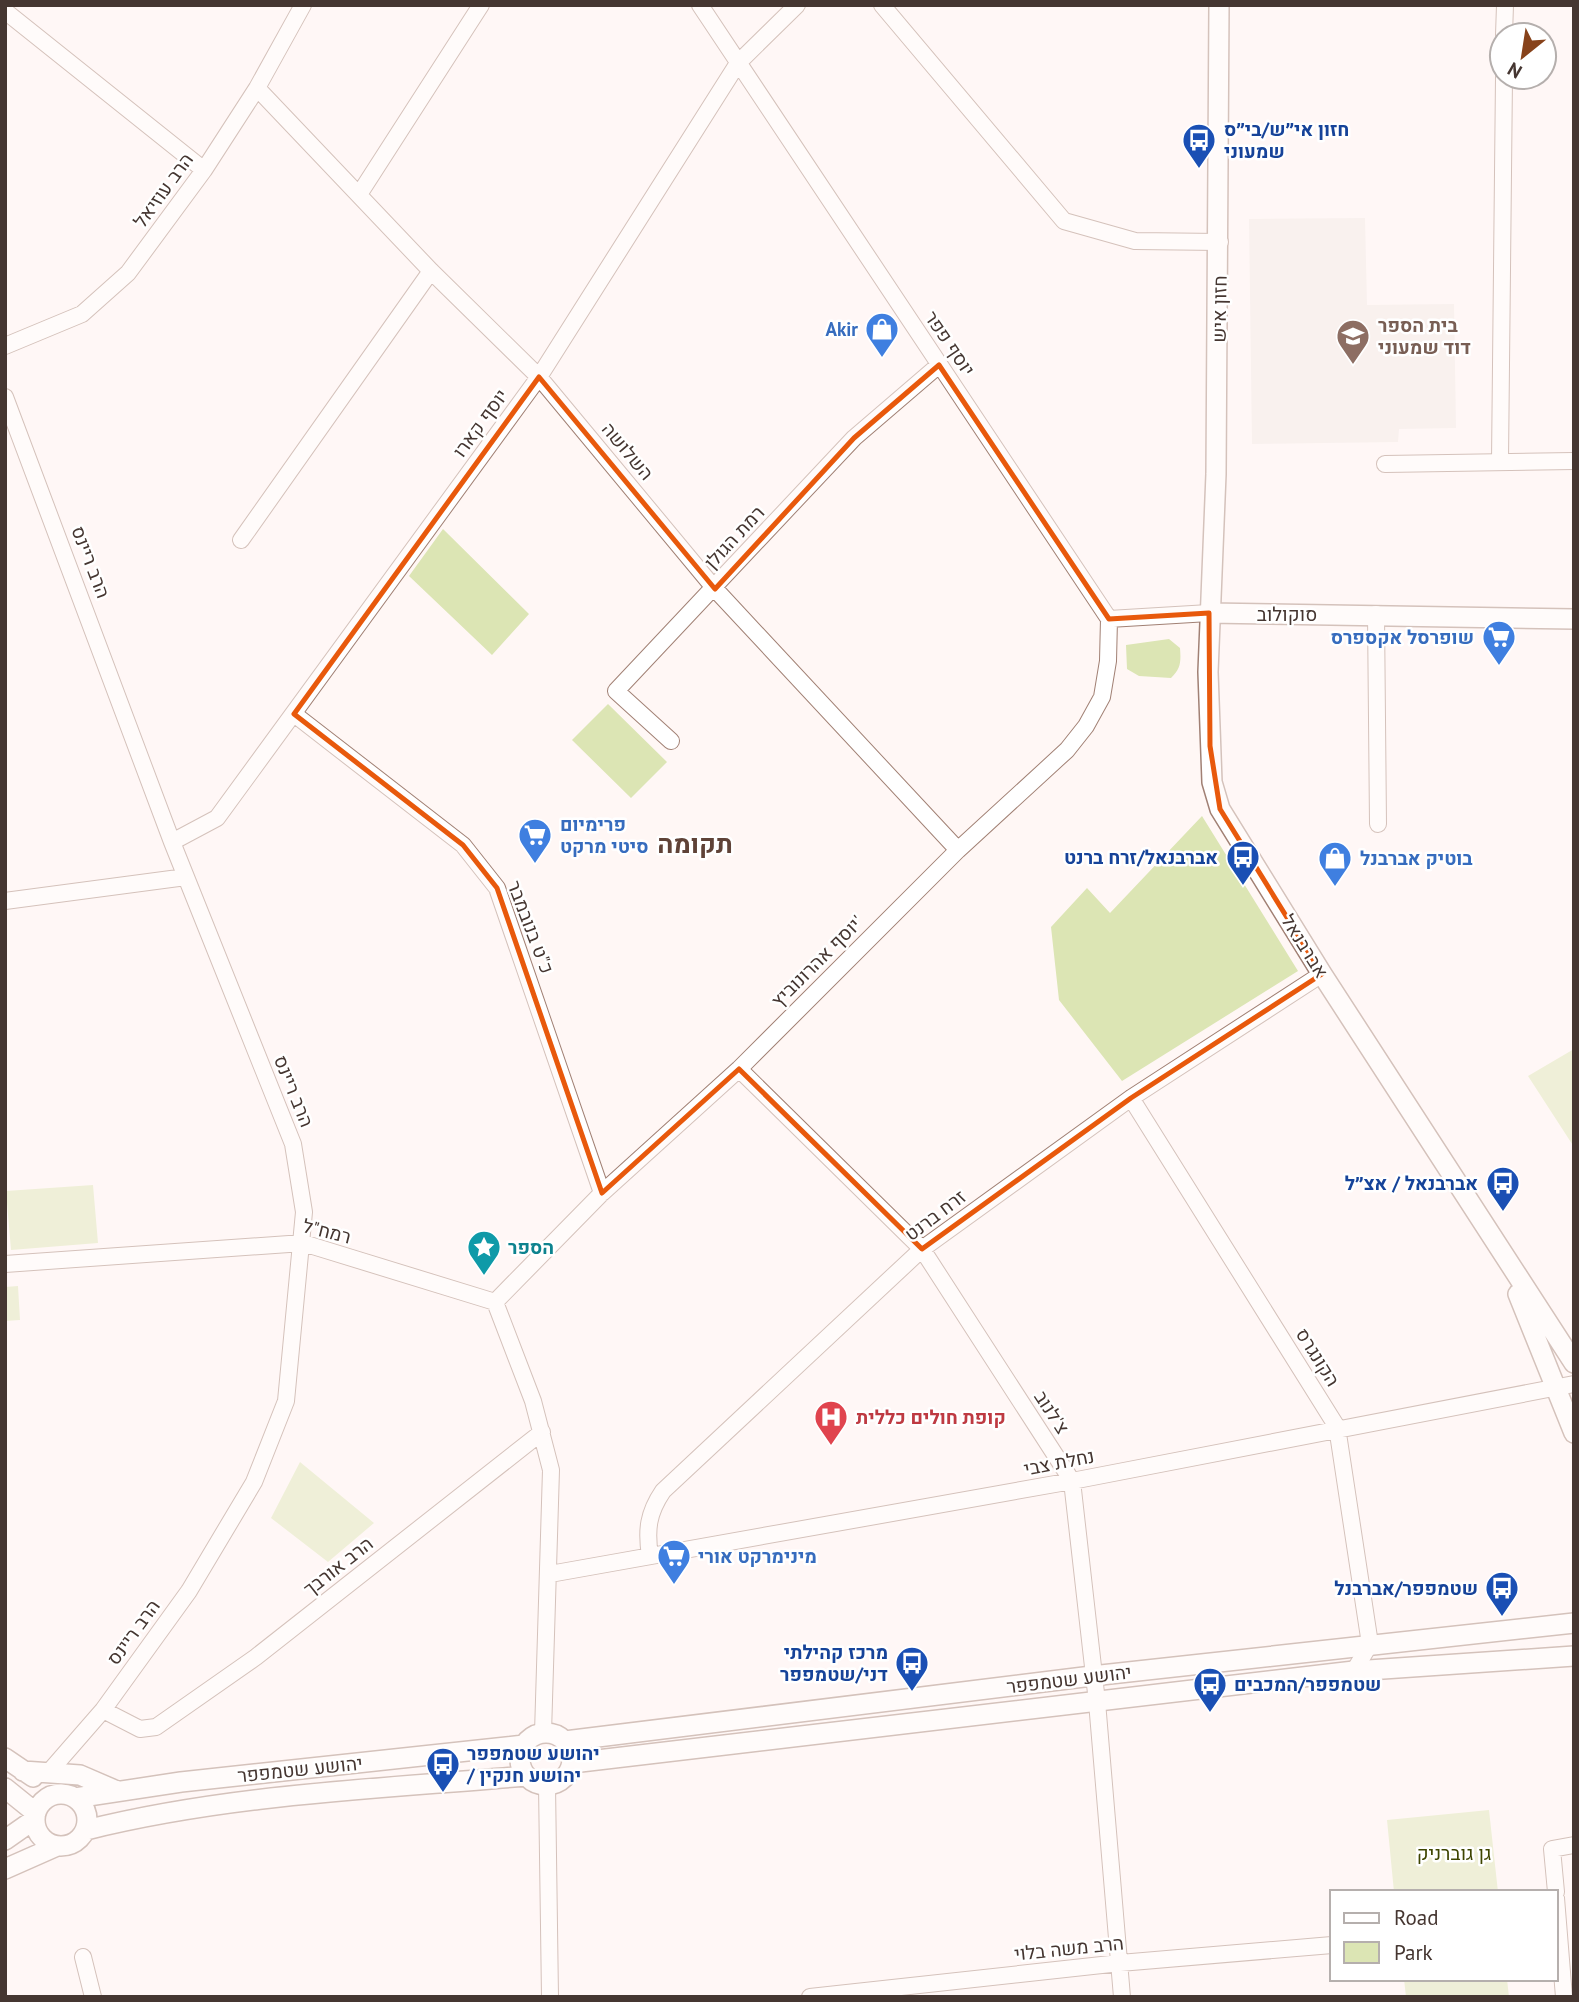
<svg xmlns="http://www.w3.org/2000/svg" width="1579" height="2002" font-family="'PT Sans',Heebo,sans-serif">
	<style>
		.built { fill: #f1e8e5 }
		.green { fill: #dce5b4 }
		.lines { fill: none; stroke-linecap: round; stroke-linejoin: round }
		.minor-casing { stroke: #a18074; stroke-width: 18 }
		.tertiary-casing { stroke: #a18074; stroke-width: 22 }
		.minor { stroke: #fff; stroke-width: 16 }
		.tertiary { stroke: #fff; stroke-width: 19 }
		.marked { fill: none; stroke: #e8590c; stroke-width: 5; stroke-linejoin: round }
		.labels { text-anchor: middle; dominant-baseline: central; stroke-width: 5; stroke-linejoin: round; paint-order: stroke }
		.transit-label { font-size: 19px; font-weight: bold; fill: #164399; stroke: #fff; text-anchor: end }
		.street-label { font-size: 19px; fill: #453631; stroke: #fff }
		.education-label { font-size: 19px; font-weight: bold; fill: #785e54; stroke: #fff; text-anchor: start }
		.shop-label { font-size: 19px; font-weight: bold; fill: #366cbe; stroke: #fff; text-anchor: start }
		.culture-label { font-size: 19px; font-weight: bold; fill: #0d838f; stroke: #fff; text-anchor: start }
		.health-label { font-size: 19px; font-weight: bold; fill: #be3a42; stroke: #fff; text-anchor: start }
		.park-label { font-size: 19px; fill: #3e4500; stroke: #fff }
		.district-label { font-size: 26px; font-weight: bold; fill: #5f4237; stroke: #fff }
	</style>
	<rect width="100%" height="100%" fill="#fff7f5"/>
	<path class="built" d="M1365,218L1367,305L1454,304L1456,428L1399,429L1398,442L1252,444L1249,219Z"/>
	<path class="green" d="M443,529L529,614L492,655L409,576Z
		M1169,639L1180,648C1181,661 1181,669 1171,678L1139,676L1127,669L1126,645Z
		M608,704L667,762L631,798L572,740Z
		M1202,816L1298,971L1122,1081L1059,1000L1051,927L1087,888L1110,913Z
		M1574,1049V1147L1528,1076Z
		M93,1185L98,1243L11,1250L6,1191Z
		M18,1286L20,1320L5,1321V1287Z
		M300,1462L374,1523L328,1562L271,1518Z
		M1489,1810L1498,1892H1394L1387,1820Z
		M1404,1979H1507L1509,1997H1406Z"/>
	<g class="lines">
		<defs>
			<path id="minor" d="M700,5L1109,619L1209,613
				M882,5L1064,221L1135,241L1220,242
				M5,11L204,170
				M1504,35L1505,5
				M257,88L431,271L539,377L715,589L958,850
				M360,193L481,5
				M5,346L82,314L128,273L204,170L257,88L303,5
				M5,397L172,842L293,1144L304,1212L286,1401L254,1482L189,1591L103,1710L49,1772
				M1500,461L1504,77
				M1385,464L1574,461
				M241,540L431,271
				M1376,614L1378,824
				M294,714L463,845L497,888L602,1193
				M671,741L616,691L854,438L939,365
				M172,842L217,818L539,377L738,63L797,5
				M5,901L186,877
				M739,1069L922,1249L1072,1481L1097,1702L1122,1997
				M1131,1098L1337,1427L1370,1644L1354,1671
				M5,1264L303,1243L495,1302L533,1401L551,1470L543,1733
				M495,1302L602,1193L739,1069L958,850L1067,750L1086,726L1102,697L1108,661L1109,619
				M650,1556C646,1530 648,1513 663,1491L922,1249L1131,1098L1322,974
				M550,1574L1072,1481L1574,1384
				M103,1710L140,1729L156,1727L256,1657L542,1432
				M547,1785L550,1997
				M1556,1892L1552,1849L1574,1845
				M1556,1898L1564,1997
				M83,1957L93,1997
				M810,1997L1120,1963L1332,1945"/>
			<path id="tertiary" d="M1219,5L1216,474L1208,672L1212,782L1220,809L1322,974L1574,1363
				M1209,613L1574,619
				M1518,1294L1574,1433
				M520 1759a26 26 0 1 1 52 0a26 26 0 1 1-52 0Z
				M565,1741L1092,1676L1574,1623
				M5,1758L33,1777
				M572,1763L1354,1671L1574,1656
				M23,1771L80,1775L117,1791
				M5,1788L36,1813
				M35 1820a26 26 0 1 1 52 0a26 26 0 1 1-52 0Z
				M75,1798L181,1782L524,1745
				M86,1830C230,1794 379,1789 526,1776
				M5,1840L35,1819
				M5,1869L57,1846"/>
		</defs>
		<use href="#minor" class="minor-casing"/>
		<use href="#tertiary" class="tertiary-casing"/>
		<use href="#minor" class="minor"/>
		<use href="#tertiary" class="tertiary"/>
	</g>
	<path d="M0 0H1579V2002H0ZM939,365L1109,619L1209,613L1210,746L1220,809L1322,974L1131,1098L922,1249L739,1069L602,1193L497,888L463,845L294,714L539,377L715,589L854,438Z" fill="#fff7f5" fill-opacity=".55" fill-rule="evenodd"/>
	<path class="marked" d="M939,365L1109,619L1209,613L1210,746L1220,809L1322,974L1131,1098L922,1249L739,1069L602,1193L497,888L463,845L294,714L539,377L715,589L854,438Z"/>
	<defs>
		<symbol id="bus-pin" viewBox="-11 -11 22 30"><path d="M0 17L-7.5 6A9.5 9.5 0 1 1 7.5 6Z" fill="#1a4fb4" stroke="#fff"/><path d="M-5-6H5V4H4V6H2V4H-2V6H-4V4H-5ZM-3.5-4V0h7V-4ZM-3.5 1.2v1.5H-2V1.2ZM2 1.2v1.5H3.5V1.2Z" fill="#fff"/></symbol>
		<symbol id="shop-pin" viewBox="-11 -11 22 30"><path d="M0 17L-7.5 6A9.5 9.5 0 1 1 7.5 6Z" fill="#3f7fe0" stroke="#fff"/><path d="M-5-2.5h2.3a2.7 3.5 0 0 1 5.4 0H5L5.5 6h-11ZM-1.5-2.5h3a1.5 2.3 0 0 0-3 0Z" fill="#fff"/></symbol>
		<symbol id="school-pin" viewBox="-11 -11 22 30"><path d="M0 17L-7.5 6A9.5 9.5 0 1 1 7.5 6Z" fill="#8d6e63" stroke="#fff"/><path d="M0-5L7-2L0 1L-7-2ZM-4 1L0 2.5L4 1V4Q0 6-4 4Z" fill="#fff"/></symbol>
		<symbol id="supermarket-pin" viewBox="-11 -11 22 30"><path d="M0 17L-7.5 6A9.5 9.5 0 1 1 7.5 6Z" fill="#3f7fe0" stroke="#fff"/><path d="M-6-5.5h2.5l.6 2H6L4.5 2H-2.5L-4.4-4H-6ZM-1.5 3.2a1.3 1.3 0 1 0 .1 0ZM3 3.2a1.3 1.3 0 1 0 .1 0Z" fill="#fff"/></symbol>
		<symbol id="sight-pin" viewBox="-11 -11 22 30"><path d="M0 17L-7.5 6A9.5 9.5 0 1 1 7.5 6Z" fill="#0f9aa8" stroke="#fff"/><path d="M0-6L1.8-2.2L6-1.7L2.9 1.2L3.7 5.4L0 3.3L-3.7 5.4L-2.9 1.2L-6-1.7L-1.8-2.2Z" fill="#fff"/></symbol>
		<symbol id="hospital-pin" viewBox="-11 -11 22 30"><path d="M0 17L-7.5 6A9.5 9.5 0 1 1 7.5 6Z" fill="#e0444e" stroke="#fff"/><path d="M-5-5h3v3.5h4V-5h3V5h-3V1.5h-4V5h-3Z" fill="#fff"/></symbol>
	</defs>
	<g fill-rule="evenodd">
		<use href="#bus-pin" x="1180" y="121" width="38" height="52"/>
		<use href="#shop-pin" x="863" y="310" width="38" height="52"/>
		<use href="#school-pin" x="1334" y="317" width="38" height="52"/>
		<use href="#supermarket-pin" x="1480" y="618" width="38" height="52"/>
		<use href="#supermarket-pin" x="516" y="816" width="38" height="52"/>
		<use href="#bus-pin" x="1224" y="838" width="38" height="52"/>
		<use href="#shop-pin" x="1316" y="839" width="38" height="52"/>
		<use href="#bus-pin" x="1484" y="1164" width="38" height="52"/>
		<use href="#sight-pin" x="465" y="1228" width="38" height="52"/>
		<use href="#hospital-pin" x="812" y="1398" width="38" height="52"/>
		<use href="#supermarket-pin" x="655" y="1537" width="38" height="52"/>
		<use href="#bus-pin" x="1483" y="1569" width="38" height="52"/>
		<use href="#bus-pin" x="893" y="1644" width="38" height="52"/>
		<use href="#bus-pin" x="1191" y="1665" width="38" height="52"/>
		<use href="#bus-pin" x="424" y="1745" width="38" height="52"/>
	</g>
	<g class="labels">
		<g class="transit-label">
			<text x="1224" y="129" text-anchor="start">חזון אי״ש/בי״ס<tspan x="1224" dy="22">שמעוני</tspan></text>
			<text x="1218" y="857">אברבנאל/זרח ברנט</text>
			<text x="1478" y="1183">אברבנאל / אצ״ל</text>
			<text x="1478" y="1588">שטמפפר/אברבנל</text>
			<text x="888" y="1652">מרכז קהילתי<tspan x="888" dy="22">דני/שטמפפר</tspan></text>
			<text x="1234" y="1684" text-anchor="start">שטמפפר/המכבים</text>
			<text x="467" y="1753" text-anchor="start">יהושע שטמפפר<tspan x="467" dy="22">/ יהושע חנקין</tspan></text>
		</g>
		<g class="street-label">
			<text transform="translate(163 190) rotate(-54)">הרב עוזיאל</text>
			<text transform="translate(1219 309) rotate(-89)">חזון איש</text>
			<text transform="translate(950 343) rotate(56)">יוסף פפר</text>
			<text transform="translate(480 423) rotate(-54)">יוסף קארו</text>
			<text transform="translate(628 451) rotate(50)">השלושה</text>
			<text transform="translate(734 537) rotate(-47)">רמת הגולן</text>
			<text transform="translate(91 562) rotate(69)">הרב ריינס</text>
			<text x="1287" y="614">סוקולוב</text>
			<text transform="translate(531 927) rotate(69)">כ"ט בנובמבר</text>
			<text transform="translate(1305 946) rotate(58)">אברבנאל</text>
			<text transform="translate(817 961) rotate(-45)">יוסף אהרונוביץ'</text>
			<text transform="translate(294 1091) rotate(68)">הרב ריינס</text>
			<text transform="translate(935 1215) rotate(-37)">זרח ברנט</text>
			<text transform="translate(327 1231) rotate(14)">רמח"ל</text>
			<text transform="translate(1318 1357) rotate(58)">הקונגרס</text>
			<text transform="translate(1052 1412) rotate(57)">צ'לנוב</text>
			<text transform="translate(1059 1462) rotate(-11)">נחלת צבי</text>
			<text transform="translate(338 1566) rotate(-38)">הרב אורבך</text>
			<text transform="translate(133 1632) rotate(-54)">הרב ריינס</text>
			<text transform="translate(1069 1679) rotate(-7)">יהושע שטמפפר</text>
			<text transform="translate(300 1769) rotate(-6)">יהושע שטמפפר</text>
			<text transform="translate(1069 1948) rotate(-6)">הרב משה בלוי</text>
		</g>
		<g class="education-label">
			<text x="1378" y="325">בית הספר<tspan x="1378" dy="22">דוד שמעוני</tspan></text>
		</g>
		<g class="shop-label">
			<text x="858" y="329" text-anchor="end">Akir</text>
			<text x="1474" y="637" text-anchor="end">שופרסל אקספרס</text>
			<text x="560" y="824">פרימיום<tspan x="560" dy="22">סיטי מרקט</tspan></text>
			<text x="1360" y="858">בוטיק אברבנל</text>
			<text x="698" y="1556">מינימרקט אורי</text>
		</g>
		<g class="culture-label">
			<text x="508" y="1247">הספר</text>
		</g>
		<g class="health-label">
			<text x="856" y="1417">קופת חולים כללית</text>
		</g>
		<g class="park-label">
			<text x="1454" y="1853">גן גוברניק</text>
		</g>
		<g class="district-label">
			<text x="695" y="843">תקומה</text>
		</g>
	</g>
	<rect width="1579" height="2002" fill="none" stroke="#453631" stroke-width="14"/>
	<rect x="1330" y="1890" width="228" height="91" fill="#ffffff" stroke="#b5afad" stroke-width="2"/>
	<rect x="1344" y="1913" width="35" height="10" fill="#ffffff" stroke="#b5afad" stroke-width="2"/>
	<text x="1394" y="1925" font-size="21" fill="#453631">Road</text>
	<rect x="1344" y="1942" width="35" height="21" fill="#dce5b4" stroke="#b5afad" stroke-width="2"/>
	<text x="1394" y="1960" font-size="21" fill="#453631">Park</text>
	<g transform="translate(1523 56) rotate(210)"><circle r="33" fill="#ffffff" stroke="#b5afad" stroke-width="2"/>
	<path d="M0-5L12 26L0 18L-12 26Z" fill="#87421a"/>
	<text y="-10" font-size="19" font-weight="bold" text-anchor="middle" fill="#453631">N</text>
	</g>
</svg>
